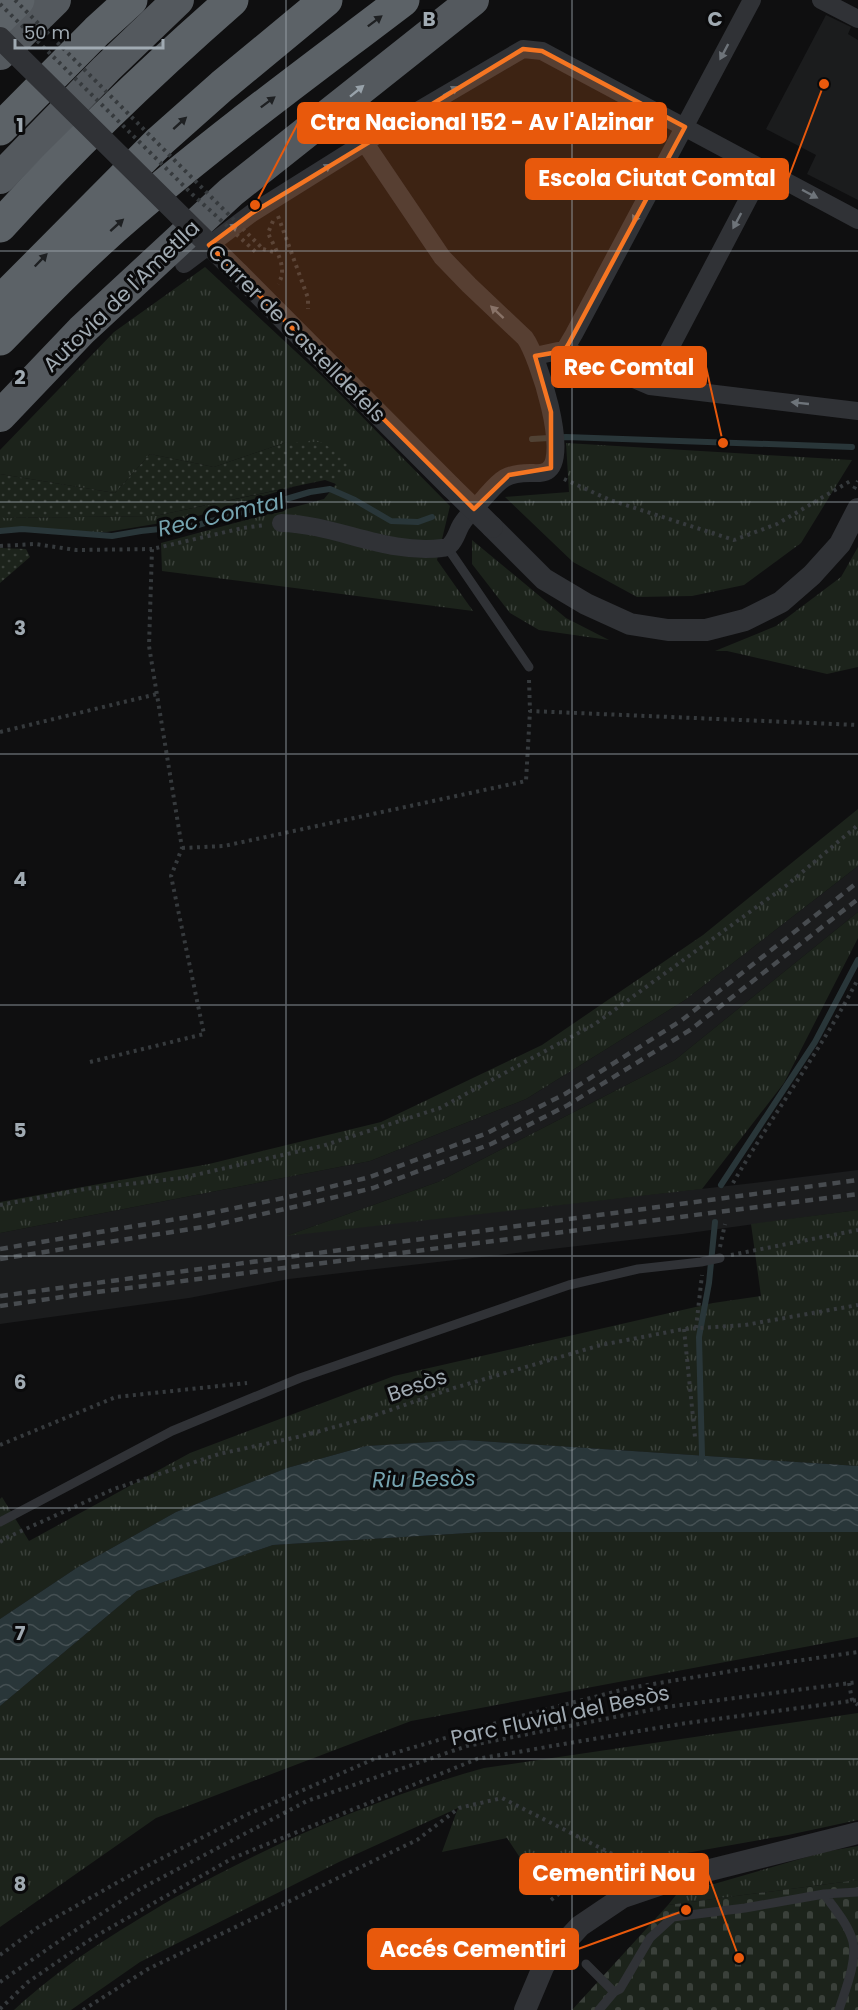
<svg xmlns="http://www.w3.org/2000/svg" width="858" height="2010" font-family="Poppins,sans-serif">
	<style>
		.built { fill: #1b1c1d }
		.grass { fill: url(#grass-tufts) }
		.cemetery { fill: url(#cemetery-stones) }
		.park { fill: url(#park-dots) }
		.water { fill: url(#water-waves) }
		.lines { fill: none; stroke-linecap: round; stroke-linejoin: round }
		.stream { stroke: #293639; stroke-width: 6 }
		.path { stroke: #363a3d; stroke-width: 4; stroke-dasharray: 3 4.5; stroke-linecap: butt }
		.service { stroke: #303236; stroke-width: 9 }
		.minor { stroke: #303236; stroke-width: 18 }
		.tertiary { stroke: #303236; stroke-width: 22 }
		.trunk { stroke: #54595e; stroke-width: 32 }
		.motorway { stroke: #5c6267; stroke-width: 33 }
		.rail { stroke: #474b4f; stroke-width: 4.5; stroke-dasharray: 8 6; stroke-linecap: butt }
		.path-bridge { stroke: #363a3d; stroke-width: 4; stroke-dasharray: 3 4.5; stroke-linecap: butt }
		.tertiary-bridge { stroke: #303236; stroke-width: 22 }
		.oneway { fill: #1e2022 }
		.oneway2 { fill: #6e747a }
		.oneway3 { fill: #98a2aa }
		.marked { fill: #f57522; fill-opacity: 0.2; stroke: #f57522; stroke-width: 4.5; stroke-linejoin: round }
		.grid { fill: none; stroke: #a0aab2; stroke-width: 1.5; stroke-opacity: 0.55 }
		.labels { text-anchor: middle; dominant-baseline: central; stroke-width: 6; stroke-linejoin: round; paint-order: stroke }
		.street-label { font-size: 21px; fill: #a0aab2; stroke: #0a0a0b }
		.water-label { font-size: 22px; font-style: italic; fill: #75a3af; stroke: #0a0a0b }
		.grid-label { font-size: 20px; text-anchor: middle; font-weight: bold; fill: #a0aab2; stroke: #0a0a0b; stroke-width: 6; stroke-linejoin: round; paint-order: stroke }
		.leader { fill: none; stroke: #e8590c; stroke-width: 2 }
		.callout-dot { fill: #e8590c; stroke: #0a0a0b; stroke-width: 2 }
		.callout { fill: #e8590c; stroke: #e8590c; stroke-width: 2 }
		.callout-label { font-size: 22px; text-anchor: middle; font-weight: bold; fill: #fff }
	</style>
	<defs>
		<pattern id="grass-tufts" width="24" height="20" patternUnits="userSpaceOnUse" patternTransform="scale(1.5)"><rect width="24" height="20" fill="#1c231b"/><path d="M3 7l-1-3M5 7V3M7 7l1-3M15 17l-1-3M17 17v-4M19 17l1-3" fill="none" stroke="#3a403a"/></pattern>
		<pattern id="cemetery-stones" width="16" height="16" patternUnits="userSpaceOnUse" patternTransform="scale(1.5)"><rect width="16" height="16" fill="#1c231b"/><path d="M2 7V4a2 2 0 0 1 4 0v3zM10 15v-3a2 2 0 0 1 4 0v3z" fill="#3a403a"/></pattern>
		<pattern id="park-dots" width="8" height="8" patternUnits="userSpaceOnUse" patternTransform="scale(1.5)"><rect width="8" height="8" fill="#1c231b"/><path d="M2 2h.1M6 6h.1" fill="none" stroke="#3a403a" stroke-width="1.8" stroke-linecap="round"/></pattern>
		<pattern id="water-waves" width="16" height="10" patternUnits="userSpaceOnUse" patternTransform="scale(1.5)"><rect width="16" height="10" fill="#293639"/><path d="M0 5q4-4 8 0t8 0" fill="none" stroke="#455053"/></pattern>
	</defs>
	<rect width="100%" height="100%" fill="#0f0f10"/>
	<path class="built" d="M826,15L851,27L848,34L858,40V200L807,174L816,155L766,129Z
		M858,866V912L675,1060L438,1182L289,1235L745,1184L858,1170V1210L682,1234L289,1279L189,1298L0,1324V1233L370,1161L526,1099L685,1000Z"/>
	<path class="grass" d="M205,267L324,378L450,506L437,560L473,611L162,571L161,543L324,499L336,484L287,442L214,467L150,454L115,493L0,474V450L114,332Z
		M566,443L852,460L801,543L744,585L692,596L637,597L573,562L505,497L569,492Z
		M293,487L191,518L107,532L0,531V518L155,516Z
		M472,540L566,618L609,640L539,630L510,613L472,564Z
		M858,547V667L827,674L727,651H715L776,626L841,577Z
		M858,809V866L685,1000L526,1099L370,1161L0,1233V1202L209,1164L381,1122L542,1045L703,935Z
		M858,912V938L784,1083L702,1189L286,1236L438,1182L675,1060Z
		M858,1210V1466L465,1440L366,1446L287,1468L176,1512L78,1567L0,1619V1499L2,1497L29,1541L190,1453L394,1376L713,1303L761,1296L751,1224Z
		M485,1532H858V1637L411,1721L156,1818L0,1927V1706L137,1591L273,1545Z
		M858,1713V1820L788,1835L630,1863L600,1861L544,1894L507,1838L442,1852L458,1808L339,1862L140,1962L71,2010H14C64,1964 116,1932 174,1898C272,1843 377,1798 484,1768Z
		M858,1846V1880L668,1905L676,1895L824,1852Z"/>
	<path class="cemetery" d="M858,1880V2010H572L668,1905Z"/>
	<path class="park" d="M287,442H322L349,462L336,484L325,480L155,516L0,518V474L115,493L150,454L214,467Z
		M0,548L26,549L30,557L0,583Z"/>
	<path class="water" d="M465,1440L858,1466V1532H485L273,1545L137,1591L0,1706V1619L78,1567L176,1512L287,1468L366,1446Z"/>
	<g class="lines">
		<path class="stream" d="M532,439L566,437L852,447
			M0,531L22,529L112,536L141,531L198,525L310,492L330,489L355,500L391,521L418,522L432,517
			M721,1185L815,1042L858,960
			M700,1462L702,1456L699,1337L709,1283L715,1222"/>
		<path class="path" d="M278,216L308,298V309
			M273,221L268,233C275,249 289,268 278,284
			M263,249L277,253
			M564,479L610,500L734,540L777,524L852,480
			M854,489L858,481
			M0,546L35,544L76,550L152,549
			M529,680L530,711L858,725
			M0,732L157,694
			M182,848L224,846L526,781L530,711
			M90,1062L204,1034L171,876L182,848L149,646L152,549L243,528L265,525
			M733,1183C773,1114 821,1050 858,979
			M0,1205L85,1189L182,1178L322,1146L440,1108L595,1024L787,885L858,825
			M720,1247L725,1224
			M731,1255L858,1230
			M696,1328L702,1275
			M684,1329L695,1437
			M0,1445L116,1397L247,1383
			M0,1542L8,1537L114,1489L219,1454L302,1436L367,1418L454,1388L601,1345L684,1329L745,1325L858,1305
			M849,1683L852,1700L858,1705
			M551,1900L579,1878L630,1871
			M0,1955L37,1928L143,1868L246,1815L374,1759L513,1718L629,1688L768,1665L858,1652
			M0,1982L65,1937L140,1889L307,1801L467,1746L666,1707L858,1682
			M0,2009L28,1982L94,1937L233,1858L477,1759L680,1724L858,1700
			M83,2010L148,1969L417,1840L459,1808L502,1798L630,1863L638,1869"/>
		<path class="service" d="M447,547L529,667
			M0,1522L172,1431L300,1378L569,1285L638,1269L701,1262L720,1258
			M824,1894C834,1908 849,1925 853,1942C857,1963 845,1990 839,2010
			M586,1964L614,1992L620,1989L650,1938L673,1917L745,1908L824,1894L858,1892
			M599,2010L614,1992"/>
		<path class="minor" d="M821,0L858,19
			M184,264L252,213L380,133L523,49L542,51L858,220
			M564,351L574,334L752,0
			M535,356L558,351H569L650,386L858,411
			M650,386L764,169
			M281,523C335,524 387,555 442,548C445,548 448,547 450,545C456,539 457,532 461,525C467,515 477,506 485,497C500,480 505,473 530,473C535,473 542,474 547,471C571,458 538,356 525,338L469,285L442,257L365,143"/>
		<path class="tertiary" d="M239,274L451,487
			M492,527L544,579L586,604L630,624L668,630H706L745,620L781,602L812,575L840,544L858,509
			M525,2010L544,1965L580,1926L623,1897L682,1877L858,1833"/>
		<path class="trunk" d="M0,54L55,0
			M0,178L106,69L178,0
			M0,416L82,330L231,192L473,0"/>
		<path class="motorway" d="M0,18L18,0
			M0,129L97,31L131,0
			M0,226C73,145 151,71 232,0
			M0,302L160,141L222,86L326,0
			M0,339C42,296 85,252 131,213C218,138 311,70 403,0"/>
		<path class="rail" d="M0,1249L206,1214L293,1196L370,1177L485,1134L565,1094L682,1020L858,882
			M0,1259L210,1226L298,1206L373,1188L491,1144L568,1105L690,1030L858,899
			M0,1296L858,1180
			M0,1306L90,1293L858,1194"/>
		<path class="path-bridge" d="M15,0L263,249
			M0,4L192,194L258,254"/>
		<path class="tertiary-bridge" d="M0,38L239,274
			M451,487L492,527"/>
	</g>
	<defs><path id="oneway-solid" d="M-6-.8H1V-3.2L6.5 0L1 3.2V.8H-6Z" transform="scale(1.5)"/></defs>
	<g class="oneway">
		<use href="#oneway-solid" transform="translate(375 21) rotate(-37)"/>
		<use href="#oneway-solid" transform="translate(268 102) rotate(-37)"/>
		<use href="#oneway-solid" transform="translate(180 123) rotate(-42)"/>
		<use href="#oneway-solid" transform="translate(117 225) rotate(-42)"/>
		<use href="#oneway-solid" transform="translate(41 260) rotate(-46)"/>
	</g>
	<g class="oneway2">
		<use href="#oneway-solid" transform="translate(724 52) rotate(118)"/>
		<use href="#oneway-solid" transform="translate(451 91) rotate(-30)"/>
		<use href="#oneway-solid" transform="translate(324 169) rotate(-32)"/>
		<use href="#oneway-solid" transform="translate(810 194) rotate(28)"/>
		<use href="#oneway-solid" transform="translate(637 215) rotate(118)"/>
		<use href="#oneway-solid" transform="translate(737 221) rotate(118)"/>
		<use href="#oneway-solid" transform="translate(231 229) rotate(-37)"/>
		<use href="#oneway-solid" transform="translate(497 312) rotate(-137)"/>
		<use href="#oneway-solid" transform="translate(800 403) rotate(-174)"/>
	</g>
	<use class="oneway3" href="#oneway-solid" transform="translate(357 91) rotate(-39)"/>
	<path class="marked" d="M523,49L542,51L685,127L568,345L564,351L535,356L551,412V468L509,475L474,509L209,245L252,213Z"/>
	<path class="grid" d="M286,0V2010M572,0V2010M0,251H858M0,502H858M0,754H858M0,1005H858M0,1256H858M0,1508H858M0,1759H858"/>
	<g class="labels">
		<g class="street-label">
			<text transform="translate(121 296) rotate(-44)">Autovia de l'Ametlla</text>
			<text transform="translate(297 333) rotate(45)">Carrer de Castelldefels</text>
			<text transform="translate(417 1385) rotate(-19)">Besòs</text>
			<text transform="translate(560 1715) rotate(-12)">Parc Fluvial del Besòs</text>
		</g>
		<g class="water-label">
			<text transform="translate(221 515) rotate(-13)">Rec Comtal</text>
			<text transform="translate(424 1479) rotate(-1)">Riu Besòs</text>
		</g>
	</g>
	<g class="grid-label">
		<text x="429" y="26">B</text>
		<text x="715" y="26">C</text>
		<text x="20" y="132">1</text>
		<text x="20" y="384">2</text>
		<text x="20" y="635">3</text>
		<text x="20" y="886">4</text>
		<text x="20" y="1137">5</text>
		<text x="20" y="1389">6</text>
		<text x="20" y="1640">7</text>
		<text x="20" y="1891">8</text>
	</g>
	<path class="leader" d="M255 205L298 123M824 84L788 179M723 443L706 367M739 1958L708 1874M686 1910L578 1949"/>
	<g class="callout-dot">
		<circle cx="255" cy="205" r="6"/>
		<circle cx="824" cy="84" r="6"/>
		<circle cx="723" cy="443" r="6"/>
		<circle cx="739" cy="1958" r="6"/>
		<circle cx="686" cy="1910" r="6"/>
	</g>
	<g class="callout">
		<rect x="298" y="103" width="368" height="40" rx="6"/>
		<rect x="526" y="159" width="262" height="40" rx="6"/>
		<rect x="552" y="347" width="154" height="40" rx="6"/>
		<rect x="520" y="1854" width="188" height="40" rx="6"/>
		<rect x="368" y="1929" width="210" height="40" rx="6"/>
	</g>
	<g class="callout-label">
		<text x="482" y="130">Ctra Nacional 152 - Av l'Alzinar</text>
		<text x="657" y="186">Escola Ciutat Comtal</text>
		<text x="629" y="375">Rec Comtal</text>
		<text x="614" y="1881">Cementiri Nou</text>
		<text x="473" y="1957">Accés Cementiri</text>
	</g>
	<path d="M15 39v9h148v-9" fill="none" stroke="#a0aab2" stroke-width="3"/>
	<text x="24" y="39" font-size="18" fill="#a0aab2" stroke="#0a0a0b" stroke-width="4.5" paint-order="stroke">50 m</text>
</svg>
